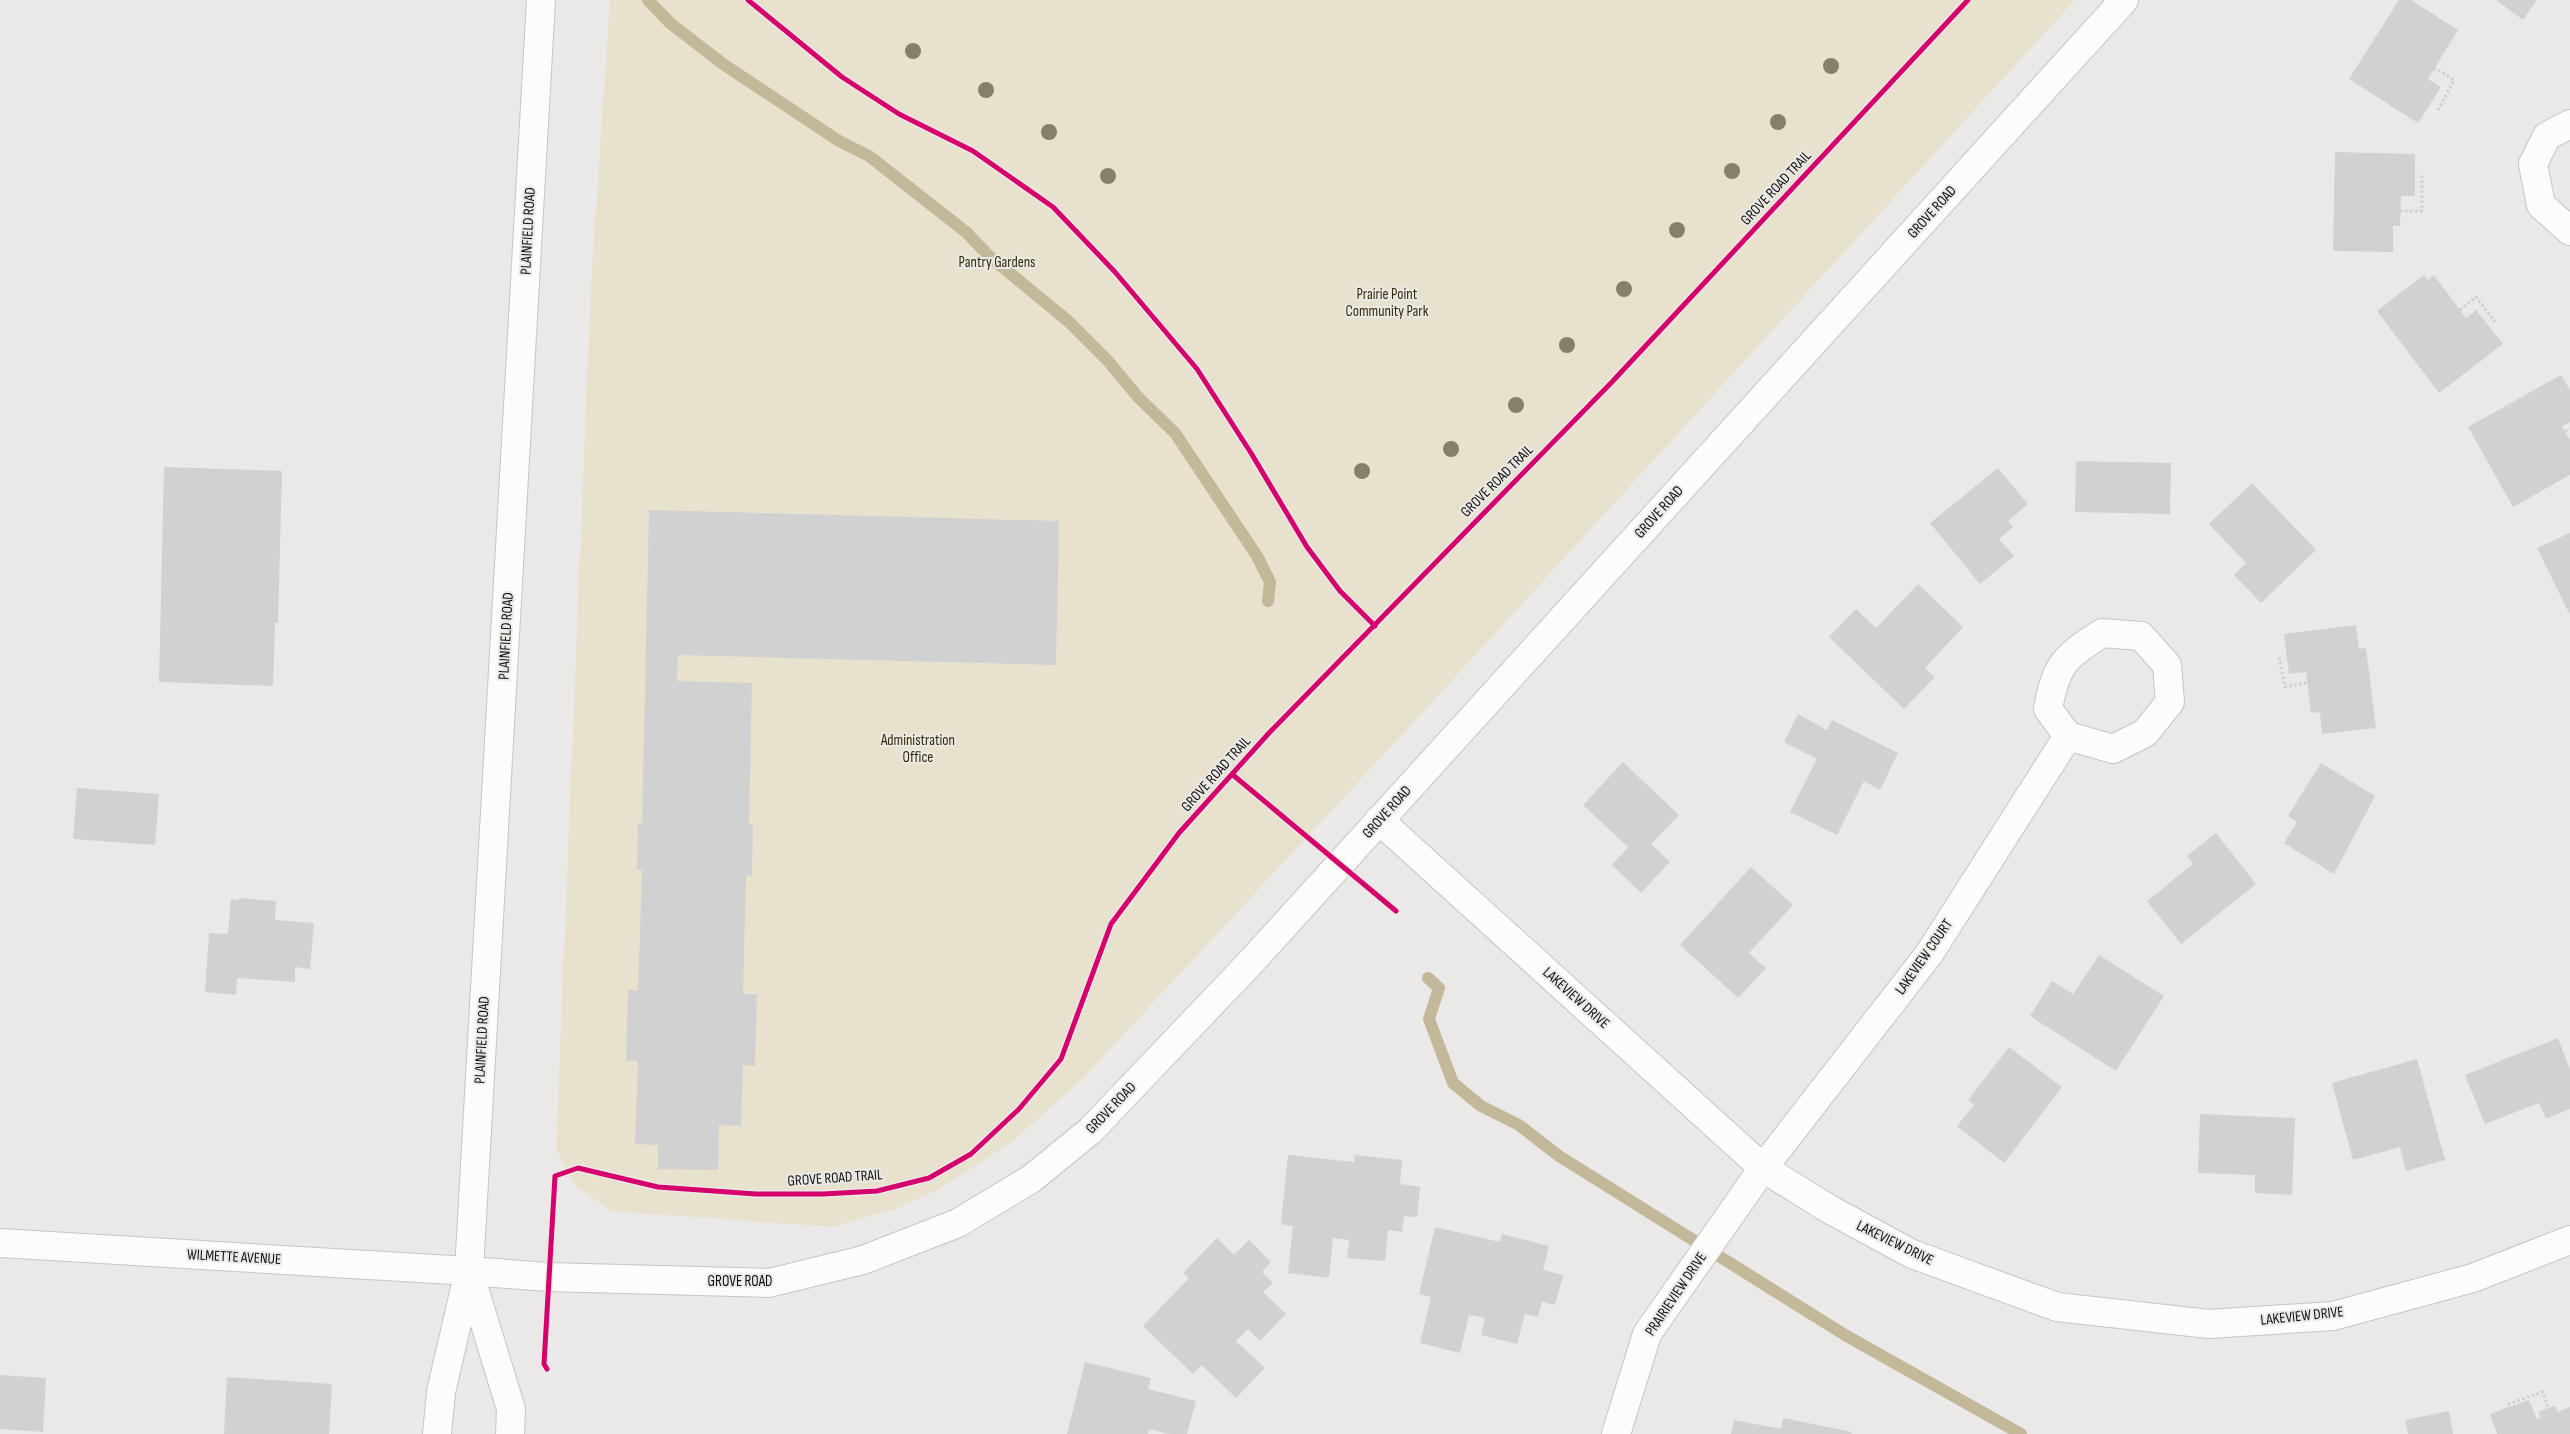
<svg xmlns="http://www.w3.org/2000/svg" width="2570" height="1434" font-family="'Sofia Sans Condensed',sans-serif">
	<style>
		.green { fill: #e7e1cd }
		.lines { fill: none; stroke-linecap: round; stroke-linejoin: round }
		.stream { stroke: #c3b99a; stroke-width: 12 }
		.building { fill: #d1d1d1 }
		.minor-casing { stroke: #c6c5c3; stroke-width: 30 }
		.tertiary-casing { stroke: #c6c5c3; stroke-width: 30 }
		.secondary-casing { stroke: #c6c5c3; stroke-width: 30 }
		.path { stroke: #d0d0cf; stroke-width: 3; stroke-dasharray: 2.5 2.5; stroke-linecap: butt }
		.minor { stroke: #fcfcfb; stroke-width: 28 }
		.tertiary { stroke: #fcfcfb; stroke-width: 28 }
		.secondary { stroke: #fcfcfb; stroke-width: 28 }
		.cycleway-casing { stroke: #ebe9e6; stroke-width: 8 }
		.cycleway { stroke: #d6006c; stroke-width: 5 }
		.tree { fill: #86806b }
		.labels { text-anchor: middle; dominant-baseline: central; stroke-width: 4; stroke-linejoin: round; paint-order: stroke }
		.street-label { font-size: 15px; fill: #0f0f0e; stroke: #ebe9e6 }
		.park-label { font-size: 15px; fill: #352a05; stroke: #ebe9e6 }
	</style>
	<rect width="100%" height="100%" fill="#eae9e7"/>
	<path class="green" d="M610,0H2075L1413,723L1084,1077L1012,1142L939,1189L898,1208L832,1227L612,1211L574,1185L556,1149L591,284Z"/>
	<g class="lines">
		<path class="stream" d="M648,0L670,23L723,64L839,141L869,156L966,232L989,256L1068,321L1108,361L1138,397L1175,433L1257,556L1270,582L1268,601
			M1428,978L1439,988L1429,1019L1453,1083L1481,1106L1519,1125L1559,1156L1845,1335L2021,1434"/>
	</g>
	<path class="building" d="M2399,0H2411L2458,30L2428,79L2441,87L2418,123L2349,79Z
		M2496,0H2537L2523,20Z
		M2335,152L2415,154V196H2401L2400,226H2393V252L2333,251Z
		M2424,275L2428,280L2434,275L2466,318L2476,310L2503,344L2439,393L2377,311Z
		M2561,375L2570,390V422L2562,427L2570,440V475L2513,507L2468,427Z
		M2076,461L2171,463L2170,514L2075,512Z
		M164,467L282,471L278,623H275L273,686L159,682Z
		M1998,468L2028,504L2008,521L2013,527L1999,539L2014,556L1980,584L1930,523Z
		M2252,483L2316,550L2261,603L2234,575L2246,563L2209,524Z
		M649,510L1059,521L1056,665L678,655L677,681L752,683L749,824L753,825L752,876L746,875L743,994H757L755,1066L743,1065L741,1126L719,1125L718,1170L658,1169V1145L635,1144L638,1061H626L628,990H638L642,870H637L638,823H642Z
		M2570,533V615L2537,548Z
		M1918,584L1963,627L1925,668L1935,677L1904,709L1829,637L1856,609L1876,628Z
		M2356,625L2359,649L2366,648L2376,728L2322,734L2320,712L2311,713L2306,672L2289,674L2284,634Z
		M1798,714L1827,730L1832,720L1898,753L1880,790L1864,781L1837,835L1790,812L1817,759L1784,742Z
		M1623,762L1679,815L1651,844L1670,862L1641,893L1612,865L1628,847L1583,805Z
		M2321,763L2375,796L2334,874L2284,843L2297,822L2288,816Z
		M77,788L159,794L155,845L73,839Z
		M2216,833L2256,884L2181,944L2147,901L2193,864L2187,856Z
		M1751,867L1793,905L1749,953L1766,968L1738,998L1680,945Z
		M239,898L276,901L275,920L314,923L310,969L295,967V982L237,978L236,995L205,992L209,933L228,934L231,899L239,900Z
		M2099,955L2164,996L2116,1071L2030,1016L2052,981L2073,994Z
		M2558,1038L2570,1070V1109L2546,1119L2539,1103L2485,1124L2465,1075Z
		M2009,1047L2062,1087L2004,1163L1957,1126L1974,1105L1968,1100Z
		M2417,1059L2445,1160L2406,1171L2400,1147L2353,1160L2332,1083Z
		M2200,1114L2295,1118L2292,1195L2255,1193V1175L2198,1173Z
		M1288,1155L1354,1162L1355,1155L1402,1160L1400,1184L1420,1187L1417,1217L1404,1216L1402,1232L1388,1230L1385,1261L1347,1258L1349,1240L1333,1238L1329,1278L1288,1273L1293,1226L1281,1224Z
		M1435,1227L1500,1242L1502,1234L1549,1246L1543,1270L1563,1275L1555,1305L1542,1302L1538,1317L1525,1314L1517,1344L1481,1335L1485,1318L1469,1315L1460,1353L1420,1343L1431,1297L1419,1294Z
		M1217,1238L1234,1255L1249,1240L1271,1262L1262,1272L1273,1283L1263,1292L1286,1314L1260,1341L1248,1329L1236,1341L1265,1368L1236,1398L1202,1365L1193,1374L1143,1326L1189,1278L1183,1273Z
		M1085,1362L1151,1378L1148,1389L1196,1401L1187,1434H1169L1149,1429L1148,1434H1067Z
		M0,1375L46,1378L43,1432L0,1429Z
		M227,1377L332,1384L329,1434H224Z
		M2529,1400L2537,1419L2541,1418L2538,1412L2548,1408L2555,1406L2558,1412L2570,1407V1434H2497L2490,1414Z
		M2449,1411L2453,1434H2408L2405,1420Z
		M1783,1418L1852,1432L1851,1434H1731L1734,1420L1781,1429Z"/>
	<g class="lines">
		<defs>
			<path id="minor" d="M2570,124L2547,136L2533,164L2541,205L2570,231
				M2102,633L2141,636L2167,665L2170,702L2145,733L2113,749L2068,736L2048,709C2056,664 2065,657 2102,633Z
				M1379,820L1763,1168L1829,1209L1912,1254L2057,1307L2209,1324L2333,1316L2473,1278L2570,1240
				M0,1243L469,1271
				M1616,1434L1647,1334L1763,1168L1929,954L2068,736"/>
			<path id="tertiary" d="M469,1271L548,1277L769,1283L863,1260L958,1223L1031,1179L1090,1131L1251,962L2124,0"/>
			<path id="secondary" d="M469,1272L511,1409L510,1434
				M437,1434L441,1392L469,1271L541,0"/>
		</defs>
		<use href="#minor" class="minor-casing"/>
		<use href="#tertiary" class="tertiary-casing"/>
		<use href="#secondary" class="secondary-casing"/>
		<path class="path" d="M2434,68L2454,80L2437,112
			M2400,211H2422V174
			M2460,310L2476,297L2495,322
			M2565,431L2570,429
			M2279,657L2285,687L2307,683
			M2508,1404L2543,1392L2548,1408"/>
		<use href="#minor" class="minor"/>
		<use href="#tertiary" class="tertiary"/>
		<use href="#secondary" class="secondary"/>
		<defs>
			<path id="cycleway" d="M748,0L842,77L899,114L973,151L1053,207L1115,272L1197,369L1251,453L1307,547L1340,591L1375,626
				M1233,775L1396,911
				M547,1369L544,1364L555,1176L578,1168L658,1187L756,1194H823L877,1191L929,1178L971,1154L1019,1109L1061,1059L1111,924L1179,833L1269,733L1611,383L1968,0"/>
		</defs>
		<use href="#cycleway" class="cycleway-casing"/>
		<use href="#cycleway" class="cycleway"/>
	</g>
	<g class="tree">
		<circle cx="913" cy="51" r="8"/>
		<circle cx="1831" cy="66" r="8"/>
		<circle cx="986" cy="90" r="8"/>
		<circle cx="1778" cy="122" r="8"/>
		<circle cx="1049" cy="132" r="8"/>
		<circle cx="1732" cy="171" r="8"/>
		<circle cx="1108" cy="176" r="8"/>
		<circle cx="1677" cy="230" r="8"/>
		<circle cx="1624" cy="289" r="8"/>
		<circle cx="1567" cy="345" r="8"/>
		<circle cx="1516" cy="405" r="8"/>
		<circle cx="1451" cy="449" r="8"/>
		<circle cx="1362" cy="471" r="8"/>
	</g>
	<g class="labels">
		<g class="street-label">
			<text transform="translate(1776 188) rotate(-47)">GROVE ROAD TRAIL</text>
			<text transform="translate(1932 212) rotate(-48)">GROVE ROAD</text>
			<text transform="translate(528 231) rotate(-87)">PLAINFIELD ROAD</text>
			<text transform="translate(1497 481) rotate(-45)">GROVE ROAD TRAIL</text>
			<text transform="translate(1659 512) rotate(-48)">GROVE ROAD</text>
			<text transform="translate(506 636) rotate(-87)">PLAINFIELD ROAD</text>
			<text transform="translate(1216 774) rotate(-48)">GROVE ROAD TRAIL</text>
			<text transform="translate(1387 812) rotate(-48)">GROVE ROAD</text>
			<text transform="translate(1924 957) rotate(-55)">LAKEVIEW COURT</text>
			<text transform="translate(1576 998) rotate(42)">LAKEVIEW DRIVE</text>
			<text transform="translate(482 1040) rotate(-87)">PLAINFIELD ROAD</text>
			<text transform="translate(1111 1108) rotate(-46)">GROVE ROAD</text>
			<text transform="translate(835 1178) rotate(-4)">GROVE ROAD TRAIL</text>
			<text transform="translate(1895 1243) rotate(26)">LAKEVIEW DRIVE</text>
			<text transform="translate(234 1257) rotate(3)">WILMETTE AVENUE</text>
			<text x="740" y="1281">GROVE ROAD</text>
			<text transform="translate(1676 1294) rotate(-56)">PRAIRIEVIEW DRIVE</text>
			<text transform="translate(2302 1316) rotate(-6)">LAKEVIEW DRIVE</text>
		</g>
		<g class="park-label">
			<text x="997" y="262">Pantry Gardens</text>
			<text x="1387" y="294">Prairie Point<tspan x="1387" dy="17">Community Park</tspan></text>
			<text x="918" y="740">Administration<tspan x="918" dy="17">Office</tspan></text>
		</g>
	</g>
</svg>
